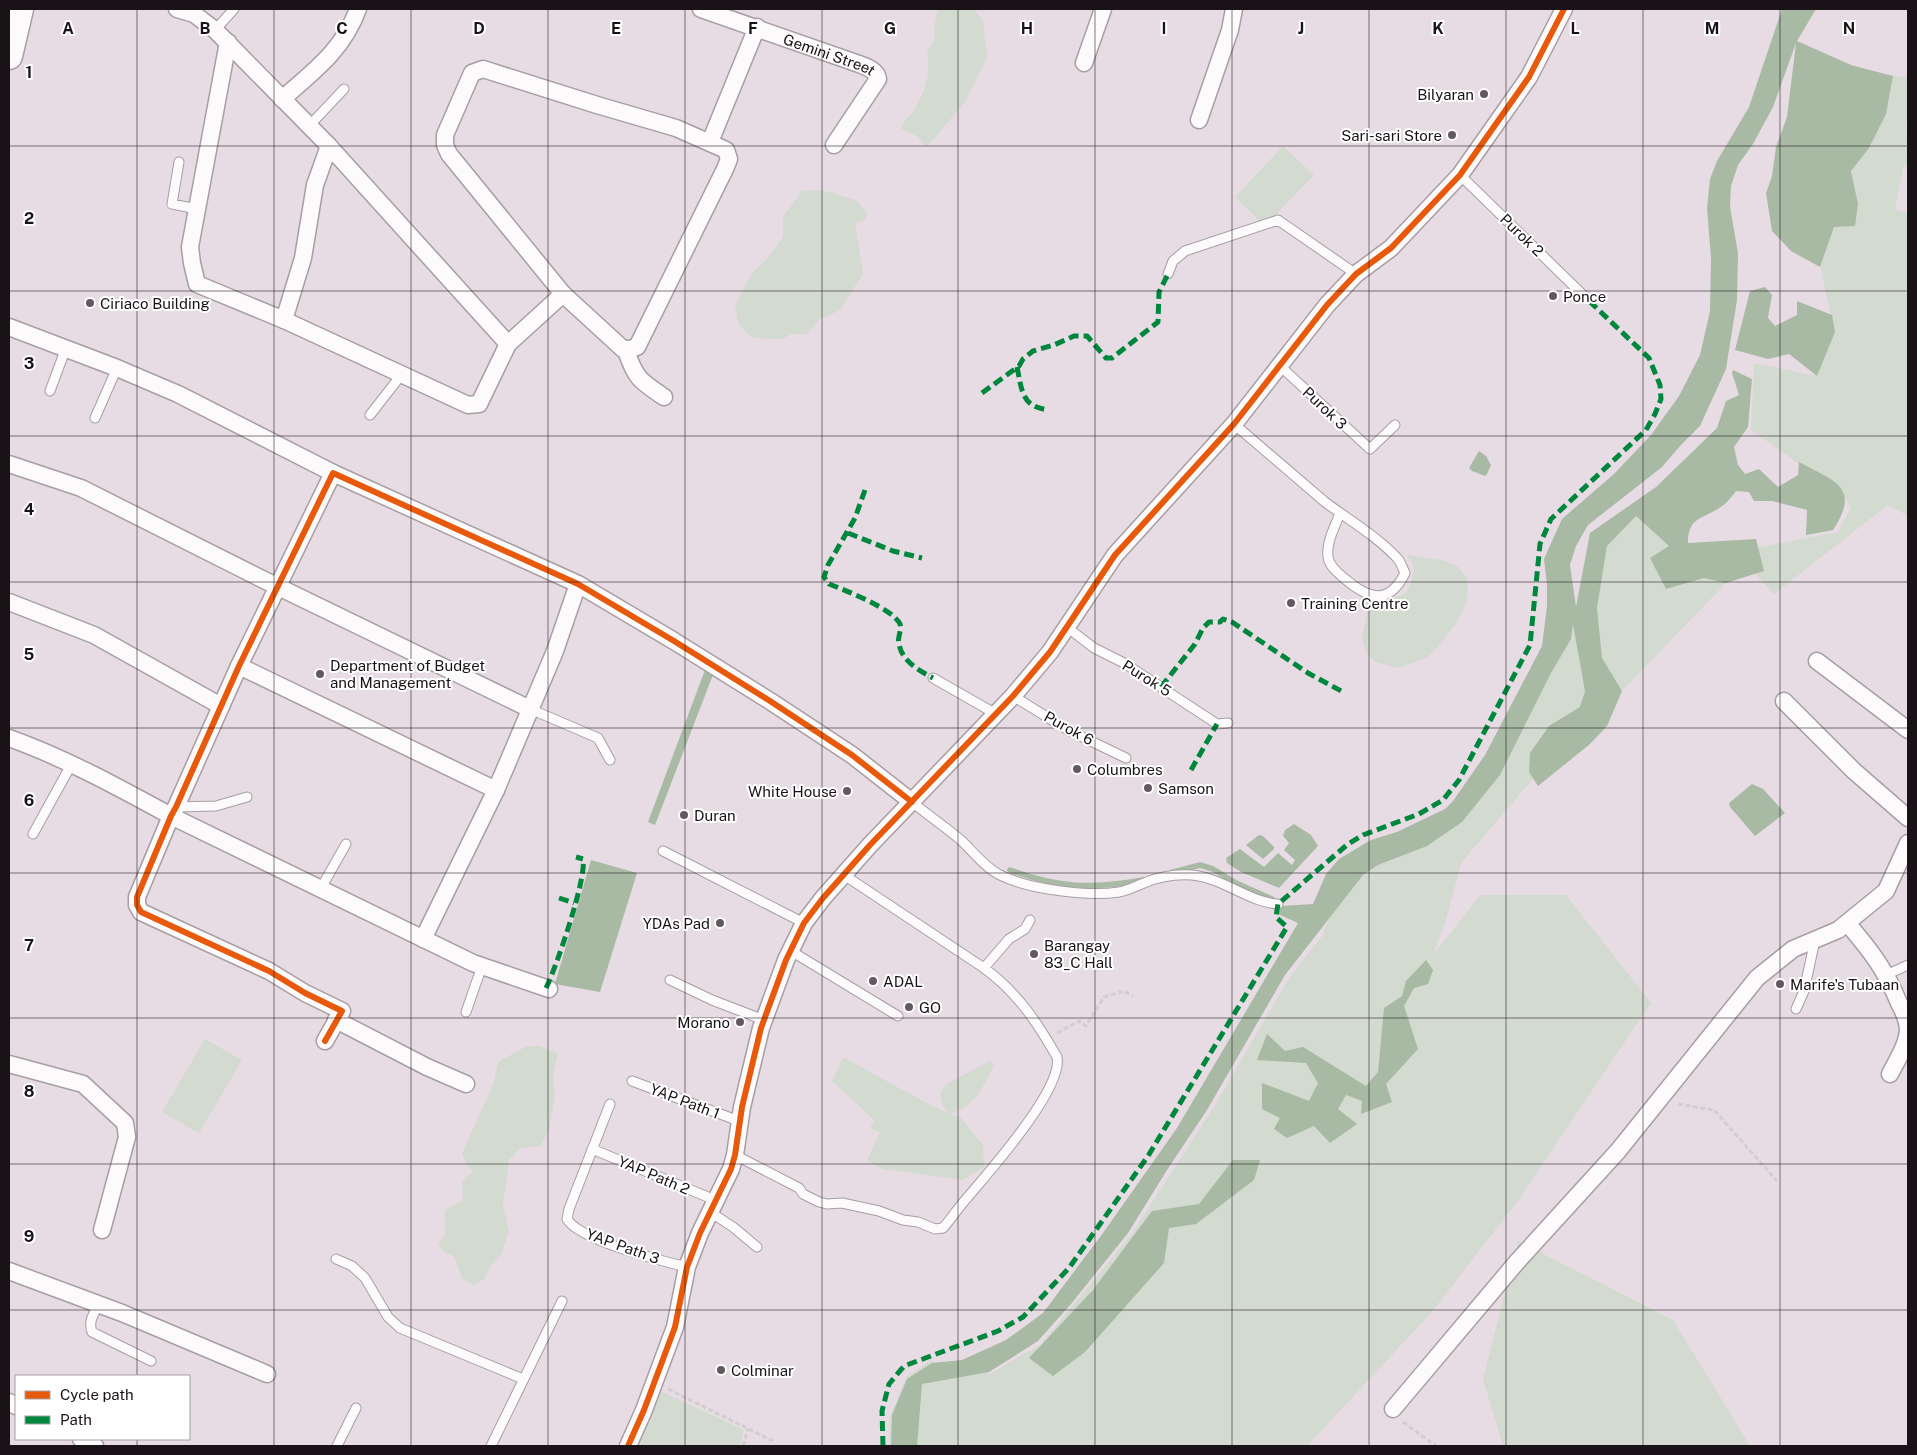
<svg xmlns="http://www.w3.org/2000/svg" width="1917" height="1455" font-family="'Public Sans',sans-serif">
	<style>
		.green { fill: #d3dacf }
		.water { fill: #a8b9a4 }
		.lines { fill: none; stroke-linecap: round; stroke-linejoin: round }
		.stream { stroke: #a8b9a4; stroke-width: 5.5 }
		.lane-casing { stroke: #a79ea4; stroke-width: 11 }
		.street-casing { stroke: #a79ea4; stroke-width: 19 }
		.primary-casing { stroke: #a79ea4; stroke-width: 29 }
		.path { stroke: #d1ced0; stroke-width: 3; stroke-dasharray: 5 2.5; stroke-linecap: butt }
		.lane { stroke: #fcfafb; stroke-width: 9 }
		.street { stroke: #fcfafb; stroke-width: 16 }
		.primary { stroke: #fcfafb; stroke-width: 26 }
		.quiet { stroke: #00873e; stroke-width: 5; stroke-dasharray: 10 5; stroke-linecap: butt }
		.cycleway-casing { stroke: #fff; stroke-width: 9 }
		.cycleway { stroke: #e8590c; stroke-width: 6 }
		.grid { fill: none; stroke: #191216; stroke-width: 1; stroke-opacity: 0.55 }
		.poi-dot { fill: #61595e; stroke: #fff; stroke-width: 2 }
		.labels { text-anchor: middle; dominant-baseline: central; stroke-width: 4; stroke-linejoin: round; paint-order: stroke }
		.street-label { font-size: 15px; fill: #191216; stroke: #fff }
		.poi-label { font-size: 15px; fill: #191216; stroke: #fff; text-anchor: start }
		.grid-label { font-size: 16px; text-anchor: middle; font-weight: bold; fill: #191216; stroke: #fff; stroke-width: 4; stroke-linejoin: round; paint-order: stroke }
	</style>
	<rect width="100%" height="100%" fill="#e8dce4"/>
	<path class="green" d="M938,9H973L983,20L985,43L988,56L965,102L927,147L918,137L901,129C903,121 909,117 914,110C926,89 931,74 927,50L935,39L934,26Z
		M1893,76L1908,77V120L1905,129L1908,131V165H1904L1895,209L1908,213V516L1888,505L1774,594L1735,552L1838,532L1851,507L1843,495L1751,430L1754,363L1817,376L1835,332L1820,267L1834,227L1858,204L1851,171L1869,148L1886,114Z
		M1283,146L1314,175L1265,226L1235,197Z
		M821,190L856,200L868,215L863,221L855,223L863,274L840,310L819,320L807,334H792L782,339H765L751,337L738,323L735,305L752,273L765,261L783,237V217L802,191Z
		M1636,516L1669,546L1666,589L1704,577L1726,583L1622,691L1616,682L1461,863L1446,920L1433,955L1480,895H1566L1651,1003L1517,1202L1431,1313L1307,1446H889L890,1417L906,1377L930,1361L990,1374L1041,1344L1131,1235L1215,1105L1289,978L1323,935L1332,908L1363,875L1378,865L1400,857L1462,822L1500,775L1551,673L1571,639L1573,621L1602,658L1597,609L1607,546Z
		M1407,555L1441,560L1457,566L1468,579L1467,600L1458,621L1443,641L1428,657L1398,668L1375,662L1365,650L1362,638L1367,614L1360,596L1371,601L1391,599L1406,593L1412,580L1414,567Z
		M205,1039L242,1060L199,1133L162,1112Z
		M527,1046H539L558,1054L553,1074L555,1095L549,1130L541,1146L521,1148L509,1160L503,1206L509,1231L501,1255L492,1264L484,1279L473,1285L462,1278L454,1256L443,1251L438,1243L445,1234V1210L463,1200L462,1183L473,1171L466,1164L462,1154L494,1082L498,1062Z
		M843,1057L932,1106L950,1114L943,1106L940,1094L946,1084L990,1061L994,1066C983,1087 975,1106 951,1114L961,1118L983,1145L984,1167L963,1180L883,1169L867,1161L880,1132L870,1129L874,1120L832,1081Z
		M1518,1241L1673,1320L1750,1446H1503L1483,1379Z
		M658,1390L744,1430L740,1446H635Z"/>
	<path class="water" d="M1782,9H1816L1797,41L1851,65L1893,76L1886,114L1869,148L1851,171L1858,204L1855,226L1834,227L1820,267L1791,251L1772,231L1766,193L1772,176L1776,147L1787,117L1796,43L1773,107L1753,144L1738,165L1731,186L1730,207L1738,253L1737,300L1726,369L1700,426L1680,446L1662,467L1588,525L1576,546L1570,565L1576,607L1590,533L1656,487L1717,428L1726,401L1739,395L1732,373L1733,370L1752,379L1748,427L1734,447L1738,465L1745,474L1759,469L1778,487L1798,475L1799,462C1833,481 1862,486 1833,530L1806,535L1807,510L1772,501H1754L1749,492L1736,491C1730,499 1725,505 1716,510C1699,520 1688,519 1688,543L1756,539L1764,571L1726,583L1704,578L1666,589L1650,558L1669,546L1636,516L1607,546L1597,608L1602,658L1622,691L1607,726L1590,744L1538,786L1529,772L1530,753L1549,726L1580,707L1585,691L1573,624L1571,639L1551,673L1500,775L1462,822L1427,846L1378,865L1363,875L1285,975L1207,1110L1167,1170L1128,1233L1071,1304L1038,1341L989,1372L922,1384L917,1446H891L892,1415L907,1379L932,1363L962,1360L1006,1340L1043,1313L1103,1233L1177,1128L1298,923L1278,914L1281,906L1313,904L1326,874L1339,859L1371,840L1397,832L1445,809L1453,801L1485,755L1542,646L1547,606V584L1544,559L1562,519L1614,474L1651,435L1679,396L1700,355L1710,311L1711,258L1707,208L1710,179L1717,161L1749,107Z
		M1765,287L1772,295L1768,318L1775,326L1797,315V301L1832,315L1835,332L1817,376L1789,354L1768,359L1735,350L1750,291Z
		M1479,451L1486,456L1491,465L1487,474L1485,476L1472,471L1469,468Z
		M708,662L716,667L655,825L648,822Z
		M1752,784L1763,789L1785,813L1755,836L1730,807L1729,803Z
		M1294,824L1311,835L1318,846L1279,888L1241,872L1227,863L1226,858L1240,849L1264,867L1278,853L1292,865L1295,860L1284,850L1289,843L1283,836L1285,830Z
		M1259,835L1263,836L1274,847V849L1263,859L1246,845Z
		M591,860L637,873L600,992L555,984Z
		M1426,960L1433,970L1428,984L1414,988L1404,1006L1418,1049L1386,1084L1392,1102L1361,1114L1362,1101L1346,1095L1338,1109L1357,1124L1330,1143L1314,1126L1287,1138L1274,1129L1280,1118L1262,1109V1083L1309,1101L1318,1083L1306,1063L1257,1060L1267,1034L1285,1051L1303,1047L1366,1086L1378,1072L1384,1008L1402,996L1406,981Z
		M1233,1160H1260L1254,1180L1196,1224L1169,1228L1164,1263L1085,1352L1053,1376L1029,1358L1093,1290L1152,1211L1199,1204Z"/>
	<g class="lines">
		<path class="stream" d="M1010,870C1058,888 1093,889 1143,880
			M1173,872L1200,865L1213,869L1236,883L1272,899"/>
		<defs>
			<path id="lane" d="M215,30L234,9
				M309,126L344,89
				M179,162L172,204L197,209
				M1460,175L1584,296
				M1168,274L1173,261L1185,251L1278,220L1356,274
				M1280,366L1370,449L1395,425
				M50,391L66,348
				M370,415L402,374
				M95,418L117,368
				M1234,424L1325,502C1349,520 1378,537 1398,559C1401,563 1403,569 1405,573C1389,606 1368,599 1344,578C1338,573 1329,566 1328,557C1326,542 1335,527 1340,513
				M1068,628L1094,648L1124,663L1217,724L1228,723
				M933,678L996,714
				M1013,696L1068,730L1126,758
				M530,709L598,738L610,760
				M912,802C929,816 947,828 963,842C974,853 986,868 1000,875C1028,889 1088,897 1119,892C1127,891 1136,886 1144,883C1158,877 1176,874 1192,875C1223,878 1251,903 1278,904
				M176,807L216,806L247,797
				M33,834L71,765
				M663,851L804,923
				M321,888L346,844
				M791,951L898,1016
				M984,968L1009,939L1025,929L1030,920
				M1886,975L1908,965
				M670,980L712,1000L764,1020
				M1796,1009L1804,991L1815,940
				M466,1012L482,966
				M632,1081L739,1121
				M610,1104L569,1209L567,1219C579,1240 662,1261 687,1267
				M592,1149L715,1200
				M735,1155L799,1188L803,1194L819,1202L827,1204L842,1203L879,1211L903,1220L918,1222L935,1229L943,1228C951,1219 958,1208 967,1198C988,1173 1064,1088 1057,1057C1037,1022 1017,992 984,968L844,875
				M710,1212L733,1227L757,1247
				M336,1259L352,1266L365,1278L388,1317L400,1328L523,1379
				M99,1304C94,1313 88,1321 92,1332L151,1361
				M337,1446L356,1408
				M491,1446L562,1301"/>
			<g id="street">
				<path d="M177,9L194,14L215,30L329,146L508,344"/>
				<path id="s1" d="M701,9L859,64C867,67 877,70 878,79L834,145"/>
				<path d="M228,42L190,247L192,263L197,284L284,320L468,405L479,404L508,344L563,294"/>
				<path d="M1084,63L1103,9"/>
				<path d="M483,69L597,105L676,128L726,150L729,159L725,169L637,347L629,349H623L563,294L449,154L445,145V135L472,73Z"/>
				<path d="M282,99C314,71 343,50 358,9"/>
				<path d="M1199,120L1230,30L1234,9"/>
				<path d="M710,142L757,27"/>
				<path d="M284,320L303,258L315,185L329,146"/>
				<path d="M9,327L117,368L178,394L333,473"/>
				<path d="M626,350C635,378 640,381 664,397"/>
				<path d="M9,464L81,488L262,579L530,709"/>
				<path d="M9,602L94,635L221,706"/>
				<path d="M1817,661L1908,730"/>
				<path d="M239,666L496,790"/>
				<path d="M1784,701L1854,771L1908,818"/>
				<path d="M9,738C65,758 118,787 171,816L473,963L549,989"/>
				<path d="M1847,923C1871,951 1885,969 1899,1003C1903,1010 1907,1020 1908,1028C1908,1044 1897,1060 1890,1074"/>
				<path d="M423,939L496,790L555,651L578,584"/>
				<path d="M336,1020L427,1067L466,1084"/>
				<path d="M325,1041L342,1011L305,993L269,971L141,912L137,905V897L171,816L176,807L239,666L333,473L578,584L674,641L770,701L852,755L912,802"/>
				<path d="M9,1064L83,1084L125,1123L127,1137L102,1230"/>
				<path d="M9,1271L122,1313L267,1374"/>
				<path d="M9,1402L16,1406"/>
				<path d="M1393,1409L1516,1263L1618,1151L1757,978L1793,949L1838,930L1886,891L1908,843"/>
				<path d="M81,1439L95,1446"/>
				<path d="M628,1446L644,1410L675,1327L687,1267L700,1233L731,1169L735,1155L742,1107L761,1028L786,960L804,923L823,898L870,845L1013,696L1050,652L1115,555L1234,424L1327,305L1356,274L1391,248L1460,175L1529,77L1564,9"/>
			</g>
			<path id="primary" d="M9,56L20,9"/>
		</defs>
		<use href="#lane" class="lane-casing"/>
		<use href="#street" class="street-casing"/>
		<use href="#primary" class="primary-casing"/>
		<path class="path" d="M1057,1033L1079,1021L1086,1026L1104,997L1124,991L1133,996
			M1678,1104L1714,1110L1777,1181
			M668,1389L773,1441
			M1403,1422L1436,1446
			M743,1446L748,1429"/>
		<use href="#lane" class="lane"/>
		<use href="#street" class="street"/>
		<use href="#primary" class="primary"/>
		<path class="quiet" d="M1017,367C1022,390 1021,407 1049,410
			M982,393L1019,366L1023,359L1033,351L1054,345L1074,336H1087L1106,358H1112L1158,322L1159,292L1168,274
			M865,490L855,518L828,565L824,577L829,584C845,590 893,609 900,624C902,631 897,637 899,644C902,661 918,670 933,678
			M848,533L893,551L922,558
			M1161,687L1195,644L1203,628L1209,622H1220L1223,619L1232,622L1308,673L1343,692
			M1191,770L1217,724
			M559,898L574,903
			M546,988C556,968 587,878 583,859L576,857
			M883,1446L882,1411L889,1384L904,1366L998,1331L1023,1317L1069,1268L1148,1156L1287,927L1276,917L1278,904L1348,844L1363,835L1419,814L1443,800L1459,780L1530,645L1540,544L1551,519L1646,430L1655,414L1661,399L1660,385L1649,358L1584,296"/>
		<defs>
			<path id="cycleway" d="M325,1041L342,1011L305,993L269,971L141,912L137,905V897L171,816L176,807L239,666L333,473L578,584L674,641L770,701L852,755L912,802
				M628,1446L644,1410L675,1327L687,1267L700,1233L731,1169L735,1155L742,1107L761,1028L786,960L804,923L823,898L870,845L1013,696L1050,652L1115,555L1234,424L1327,305L1356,274L1391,248L1460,175L1529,77L1564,9"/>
		</defs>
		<use href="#cycleway" class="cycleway-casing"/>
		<use href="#cycleway" class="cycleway"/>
	</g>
	<path class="grid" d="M137,9V1376M274,9V1446M411,9V1446M548,9V1446M685,9V1446M822,9V1446M958,9V1446M1095,9V1446M1232,9V1446M1369,9V1446M1506,9V1446M1643,9V1446M1780,9V1446M9,146H1908M9,291H1908M9,436H1908M9,582H1908M9,728H1908M9,873H1908M9,1018H1908M9,1164H1908M9,1310H1908M137,1439V1446"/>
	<g class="poi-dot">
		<circle cx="1484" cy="94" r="5"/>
		<circle cx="1452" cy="135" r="5"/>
		<circle cx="1553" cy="296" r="5"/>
		<circle cx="90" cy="303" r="5"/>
		<circle cx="1291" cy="603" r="5"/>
		<circle cx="320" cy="674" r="5"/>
		<circle cx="1077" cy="769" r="5"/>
		<circle cx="1148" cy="788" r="5"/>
		<circle cx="847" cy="791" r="5"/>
		<circle cx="684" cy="815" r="5"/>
		<circle cx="720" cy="923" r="5"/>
		<circle cx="1034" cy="954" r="5"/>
		<circle cx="873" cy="981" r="5"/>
		<circle cx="1780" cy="984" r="5"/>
		<circle cx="909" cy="1007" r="5"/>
		<circle cx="740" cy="1022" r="5"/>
		<circle cx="721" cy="1370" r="5"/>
	</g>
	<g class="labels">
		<g class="street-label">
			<text stroke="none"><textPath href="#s1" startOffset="136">Gemini Street</textPath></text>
			<text transform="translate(1522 235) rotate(44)">Purok 2</text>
			<text transform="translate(1325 408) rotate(43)">Purok 3</text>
			<text transform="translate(1147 678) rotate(32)">Purok 5</text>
			<text transform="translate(1069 728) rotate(29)">Purok 6</text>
			<text transform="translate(685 1101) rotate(21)">YAP Path 1</text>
			<text transform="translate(654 1175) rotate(23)">YAP Path 2</text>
			<text transform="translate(623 1246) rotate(20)">YAP Path 3</text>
		</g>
		<g class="poi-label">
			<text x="1474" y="94" text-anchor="end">Bilyaran</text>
			<text x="1442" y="135" text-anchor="end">Sari-sari Store</text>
			<text x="1563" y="296">Ponce</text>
			<text x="100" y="303">Ciriaco Building</text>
			<text x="1301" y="603">Training Centre</text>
			<text x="330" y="665">Department of Budget<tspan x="330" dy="17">and Management</tspan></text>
			<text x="1087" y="769">Columbres</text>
			<text x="1158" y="788">Samson</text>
			<text x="837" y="791" text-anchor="end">White House</text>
			<text x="694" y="815">Duran</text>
			<text x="710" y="923" text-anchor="end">YDAs Pad</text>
			<text x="1044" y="945">Barangay<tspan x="1044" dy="17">83_C Hall</tspan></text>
			<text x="883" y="981">ADAL</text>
			<text x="1790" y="984">Marife's Tubaan</text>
			<text x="919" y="1007">GO</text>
			<text x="730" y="1022" text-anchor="end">Morano</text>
			<text x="731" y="1370">Colminar</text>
		</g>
	</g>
	<g class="grid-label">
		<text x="68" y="34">A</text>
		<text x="205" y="34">B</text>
		<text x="342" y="34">C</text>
		<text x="479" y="34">D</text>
		<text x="616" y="34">E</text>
		<text x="753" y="34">F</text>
		<text x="890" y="34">G</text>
		<text x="1027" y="34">H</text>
		<text x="1164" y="34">I</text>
		<text x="1301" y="34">J</text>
		<text x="1438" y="34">K</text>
		<text x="1575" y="34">L</text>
		<text x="1712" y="34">M</text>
		<text x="1849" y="34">N</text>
		<text x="29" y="78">1</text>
		<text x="29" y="224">2</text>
		<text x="29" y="369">3</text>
		<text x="29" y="515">4</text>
		<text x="29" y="660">5</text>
		<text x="29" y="806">6</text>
		<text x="29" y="951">7</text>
		<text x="29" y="1097">8</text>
		<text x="29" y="1242">9</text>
	</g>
	<rect width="1917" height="1455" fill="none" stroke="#191216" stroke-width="20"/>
	<rect x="15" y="1375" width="175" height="65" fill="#ffffff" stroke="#a3a0a2"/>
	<rect x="25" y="1391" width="25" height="8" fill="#e8590c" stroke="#a3a0a2"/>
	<text x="60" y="1400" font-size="15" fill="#191216">Cycle path</text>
	<rect x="25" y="1416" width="25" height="8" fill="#00873e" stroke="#a3a0a2"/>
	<text x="60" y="1425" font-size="15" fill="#191216">Path</text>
</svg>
